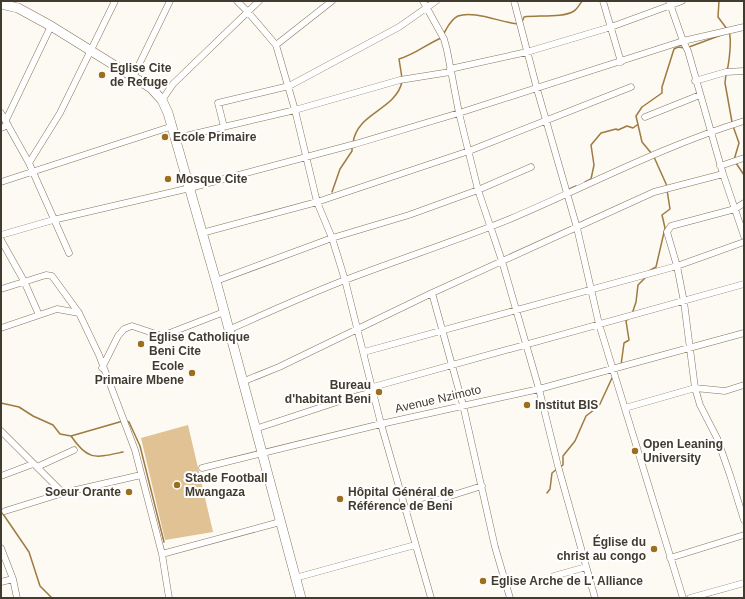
<svg xmlns="http://www.w3.org/2000/svg" width="745" height="599" font-family="Helvetica,sans-serif">
	<style>
		.green { fill: #e0c295 }
		.lines { fill: none; stroke-linecap: round; stroke-linejoin: round }
		.stream { stroke: #9d7b41; stroke-width: 1.5 }
		.minor-casing { stroke: #86755b; stroke-width: 7 }
		.highway-casing { stroke: #86755b; stroke-width: 10 }
		.minor { stroke: #fff; stroke-width: 6 }
		.highway { stroke: #fff; stroke-width: 9 }
		.poi-dot { fill: #9b6f1e; stroke: #fff; stroke-width: 1.5 }
		.labels { text-anchor: middle; dominant-baseline: central; stroke-width: 4; stroke-linejoin: round; paint-order: stroke }
		.poi-label { font-size: 12px; font-weight: bold; fill: #423b2f; stroke: #fff; text-anchor: start }
		.street-label { font-size: 12px; fill: #423b2f; stroke: #fff }
	</style>
	<rect width="100%" height="100%" fill="#fdf9f3"/>
	<path class="green" d="M188,425L213,532L165,540L141,438Z"/>
	<g class="lines">
		<path class="stream" d="M719,1L718,17L727,29
			M522,22L524,17C538,15 563,18 574,11C577,9 580,4 582,1
			M444,33C447,28 451,19 458,16C474,10 502,23 519,24
			M689,47L724,34
			M727,71C729,63 732,39 729,32
			M726,74L725,83L732,122
			M402,78L399,59C414,55 427,44 441,38
			M733,126L739,143L734,160
			M353,143C357,112 395,111 402,82
			M652,154L642,142L636,116L642,107L662,93V87L674,49L678,47L685,48
			M654,157L667,186
			M736,163L744,175
			M585,182L591,179L594,165L591,145L601,133L616,129L618,130L627,126L633,128L637,125
			M567,190L576,186
			M332,192L340,169L352,151V147
			M649,271L656,267L665,228L662,215L670,209L667,190
			M632,314L636,302L638,285L647,276
			M621,365L624,343L629,340L626,321L630,317
			M1,403L19,407L33,416L53,425L60,434L71,436C88,461 95,458 123,452
			M126,421L129,422L140,446L164,542
			M71,436L123,421
			M560,467L563,465V456L575,441L586,416L599,406L612,378
			M547,493L550,489L552,473L557,469
			M1,511L29,552L40,586L52,598"/>
		<defs>
			<path id="minor" d="M237,1L247,11L276,45L295,110L317,202L332,238L345,280L381,424L431,598
				M423,1L444,39L447,50L459,113L478,190L502,261L539,389L558,466L595,598
				M514,1L537,89L577,228L599,324L683,598
				M603,1L621,62
				M669,1L683,41L688,51L723,174L744,236
				M276,45L332,1
				M450,69L527,52L611,27L682,1
				M133,77L170,1
				M695,81L726,72L744,71
				M162,100L173,84L259,1
				M1,113L29,163L69,253
				M645,117L700,95
				M6,120L51,26
				M224,127L218,103L289,86L399,27L436,1
				M1,128L8,125
				M177,138L295,110L400,80L450,72
				M29,163L60,113L115,1
				M720,166L744,158
				M1,182L173,126
				M744,203L735,209L671,226L667,232L677,266L684,302L695,388L700,405L717,438L730,475L744,520
				M202,233L317,202L469,151L631,87
				M1,235L53,220L190,188L355,144L459,113L683,41L744,27
				M1,240L24,281L39,315
				M216,281L332,238L409,215L478,190L531,167
				M1,289L46,275L52,276L79,313L99,355L135,450L162,554L169,598
				M432,293L463,405L495,547L510,598
				M1,328L57,309L79,313
				M228,330C267,313 306,295 345,280C400,259 456,241 510,219C588,186 663,146 744,121
				M364,352L677,266L744,242
				M102,368L118,336L124,329L132,326L162,336L224,312
				M242,382L279,367L432,293L654,192L723,174
				M373,387L744,284
				M625,408L695,388L725,391L744,385
				M255,429L346,399L374,392
				M1,431L63,493
				M37,467L74,450
				M202,468L381,424L539,389L744,333
				M1,476L33,464
				M405,510L482,486
				M5,511L63,493L141,475
				M1,548L13,579L17,598
				M162,554L280,522
				M670,558L744,535
				M554,576L586,567
				M295,578L415,545
				M1,582L13,579
				M690,598L744,583"/>
			<path id="highway" d="M1,4L18,8L51,26L151,88L162,100L168,113L216,281L301,598"/>
		</defs>
		<use href="#minor" class="minor-casing"/>
		<use href="#highway" class="highway-casing"/>
		<use href="#minor" class="minor"/>
		<use href="#highway" class="highway"/>
	</g>
	<g class="poi-dot">
		<circle cx="102" cy="75" r="4"/>
		<circle cx="165" cy="137" r="4"/>
		<circle cx="168" cy="179" r="4"/>
		<circle cx="141" cy="344" r="4"/>
		<circle cx="192" cy="373" r="4"/>
		<circle cx="379" cy="392" r="4"/>
		<circle cx="527" cy="405" r="4"/>
		<circle cx="635" cy="451" r="4"/>
		<circle cx="177" cy="485" r="4"/>
		<circle cx="129" cy="492" r="4"/>
		<circle cx="340" cy="499" r="4"/>
		<circle cx="654" cy="549" r="4"/>
		<circle cx="483" cy="581" r="4"/>
	</g>
	<g class="labels">
		<g class="poi-label">
			<text x="110" y="68">Eglise Cite<tspan x="110" dy="14">de Refuge</tspan></text>
			<text x="173" y="137">Ecole Primaire</text>
			<text x="176" y="179">Mosque Cite</text>
			<text x="149" y="337">Eglise Catholique<tspan x="149" dy="14">Beni Cite</tspan></text>
			<text x="184" y="366" text-anchor="end">Ecole<tspan x="184" dy="14">Primaire Mbene</tspan></text>
			<text x="371" y="385" text-anchor="end">Bureau<tspan x="371" dy="14">d'habitant Beni</tspan></text>
			<text x="535" y="405">Institut BIS</text>
			<text x="643" y="444">Open Leaning<tspan x="643" dy="14">University</tspan></text>
			<text x="185" y="478">Stade Football<tspan x="185" dy="14">Mwangaza</tspan></text>
			<text x="121" y="492" text-anchor="end">Soeur Orante</text>
			<text x="348" y="492">Hôpital Général de<tspan x="348" dy="14">Référence de Beni</tspan></text>
			<text x="646" y="542" text-anchor="end">Église du<tspan x="646" dy="14">christ au congo</tspan></text>
			<text x="491" y="581">Eglise Arche de L' Alliance</text>
		</g>
		<g class="street-label">
			<text transform="translate(438 399) rotate(-13)">Avenue Nzimoto</text>
		</g>
	</g>
	<rect width="745" height="599" fill="none" stroke="#423b2f" stroke-width="4"/>
</svg>
